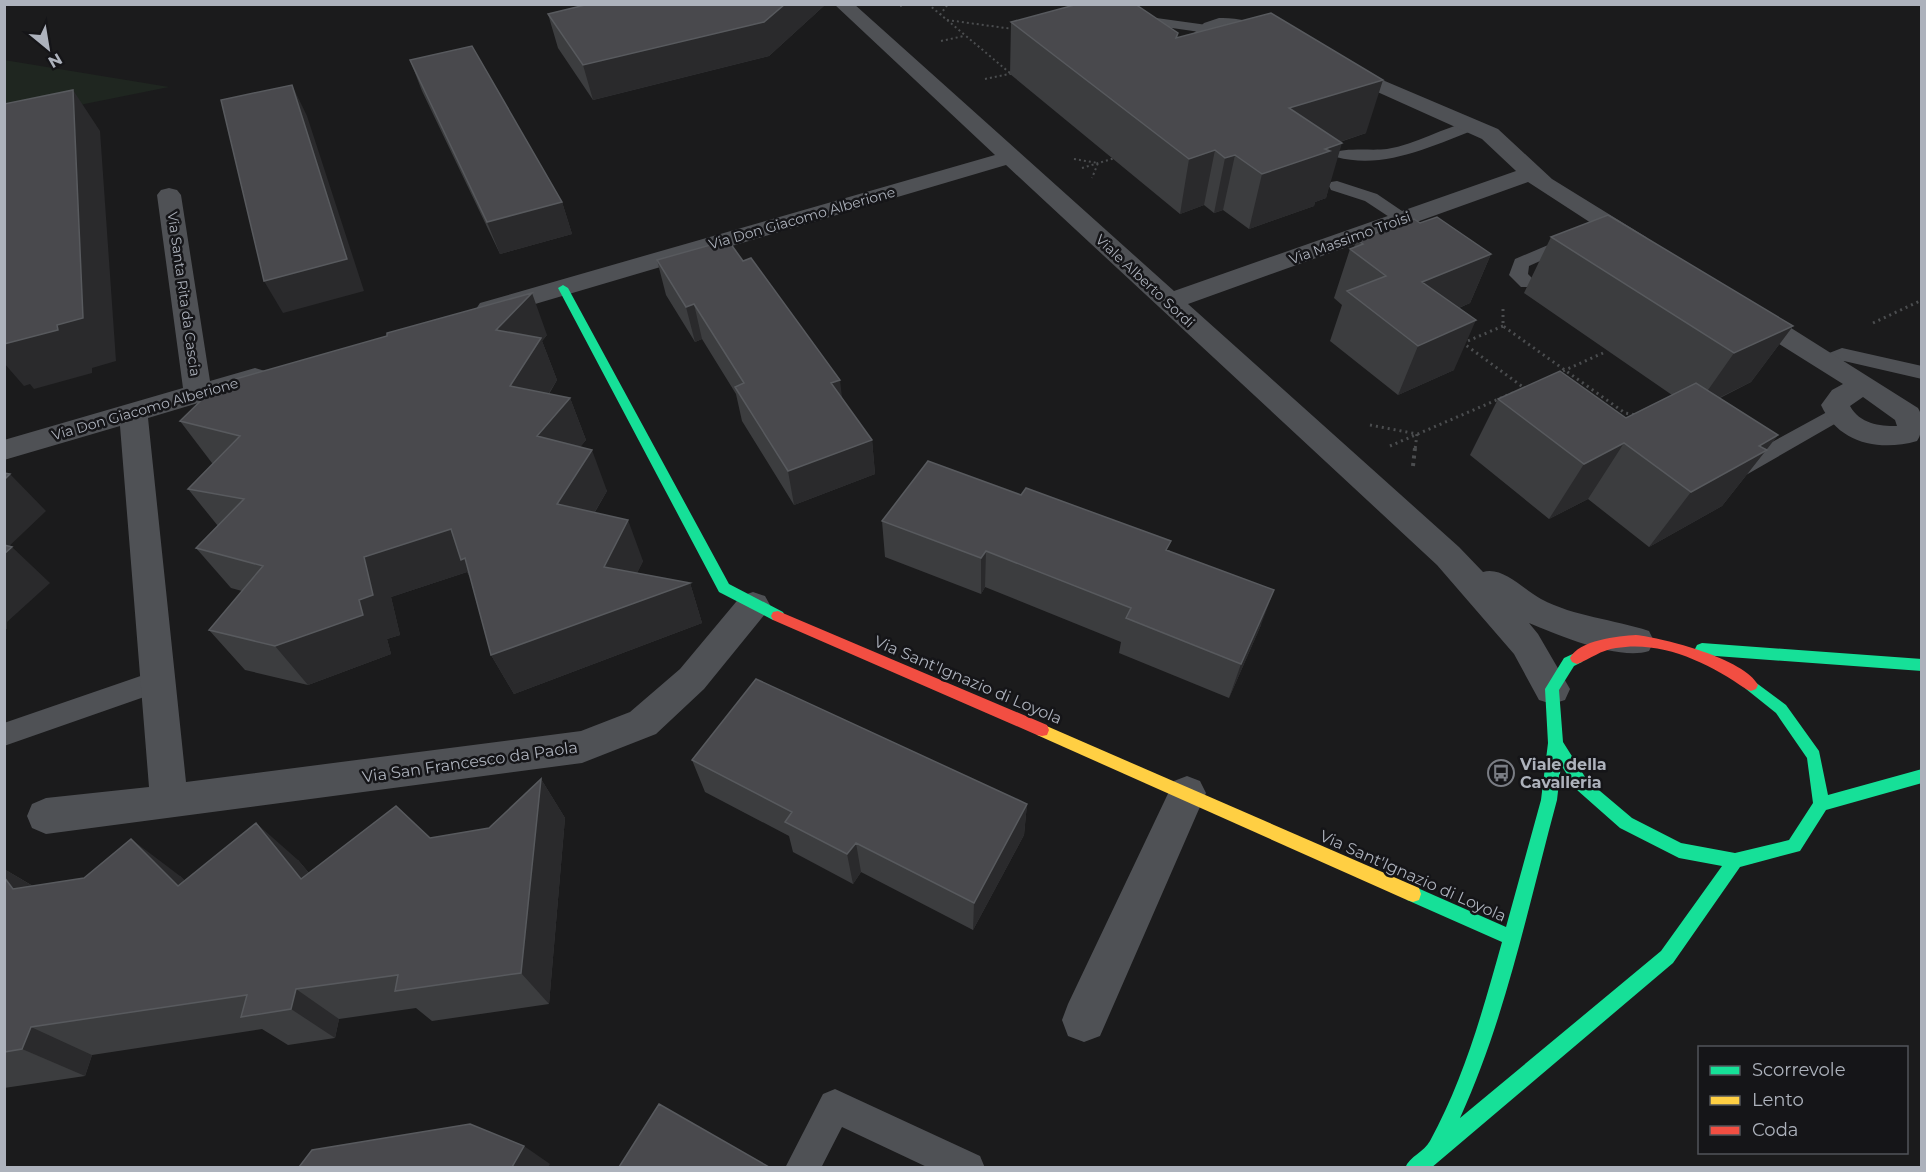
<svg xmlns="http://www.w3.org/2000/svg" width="1926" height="1172" font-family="Montserrat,sans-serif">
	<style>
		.green { fill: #1f2620 }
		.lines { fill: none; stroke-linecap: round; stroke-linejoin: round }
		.path-far2 { stroke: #4b4d4f; stroke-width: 2; stroke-dasharray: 2 3; stroke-linecap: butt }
		.path-far1 { stroke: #4b4d4f; stroke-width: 3; stroke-dasharray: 2 4; stroke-linecap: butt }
		.path { stroke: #4b4d4f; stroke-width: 4; stroke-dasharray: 3 4.5; stroke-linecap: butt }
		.lane { fill: #4f5155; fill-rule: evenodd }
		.street { fill: #4f5155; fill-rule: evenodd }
		.fast { fill: #16e098; fill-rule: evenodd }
		.slow { fill: #ffcf43; fill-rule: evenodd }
		.jam { fill: #f24e42; fill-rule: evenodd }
		.wall { fill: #3c3d3f }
		.shaded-wall { fill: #2a2a2c }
		.building { fill: #49494d; stroke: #585a5e; stroke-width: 1.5 }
		.labels { text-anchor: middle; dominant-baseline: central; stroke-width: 5; stroke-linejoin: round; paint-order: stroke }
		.far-street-label { font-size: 14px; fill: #adb2bc; stroke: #151518 }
		.street-label { font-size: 16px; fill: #adb2bc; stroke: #151518 }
		.poi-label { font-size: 16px; font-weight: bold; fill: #adb2bc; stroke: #151518; text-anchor: start }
	</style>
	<rect width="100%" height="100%" fill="#1b1b1c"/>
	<path class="green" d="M4,60L169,87L5,120Z"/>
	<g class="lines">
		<path class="path-far2" d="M928,4L1010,73
			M900,6L909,4
			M940,15L948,4
			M947,20L1013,29
			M941,41L964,36
			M985,79L1014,73
			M1074,159L1098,163L1092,178
			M1082,168L1115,158"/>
		<path class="path-far1" d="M1503,309V326L1625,413L1636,415
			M1873,323L1922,300
			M1503,326L1463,343L1527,390
			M1563,371L1603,353
			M1370,425L1417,434L1415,450
			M1390,446L1515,392"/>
		<path class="path" d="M1413,466L1415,448"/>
		<path class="lane" d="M1142,16L1207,25L1214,29L1207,33L1137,23L1135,20Z
			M1471,121L1479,126L1477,129C1431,146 1385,170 1336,157L1334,154C1339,147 1375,151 1387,149C1417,144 1442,128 1471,121Z
			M1337,181L1377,194L1430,230L1427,234H1415L1365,201L1331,190L1329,186L1331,182Z
			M1574,234L1583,239L1580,243L1529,266L1528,274L1537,283L1535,287H1521L1509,275L1515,259Z
			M1842,348L1922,366V379L1844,361L1826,368L1819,367L1816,362L1819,357Z
			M1838,406L1845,408L1848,413L1845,418L1746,475L1738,478L1730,475L1727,470L1730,465Z
			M158,670L167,673L171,681L167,689L4,746V723Z
			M835,1089L980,1156L985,1168H929L842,1127L821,1168H785L823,1094Z"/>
		<path class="street" d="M834,4H854L1174,291L1516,171L1482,139L1333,72L1330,68L1333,64L1340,62L1498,129L1552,179L1646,237L1649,242L1646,247L1637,249L1628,247L1528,182L1188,304L1459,547L1483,572C1503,566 1524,590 1541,599C1575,617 1613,619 1649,631L1654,641L1649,651C1619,661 1558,635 1529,623L1538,634L1570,689L1565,700L1552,704L1539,700L1514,654L1437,565L1006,165L498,315L489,317L480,315L476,309L480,303L995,155Z
			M1219,18C1236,17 1270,23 1281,38L1271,44C1255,40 1227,19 1214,35L1224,39L1247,42L1250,46C1240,61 1200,49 1194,33L1204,23Z
			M169,188L177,190L181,195L210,381L255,368L265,371L269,377L265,383L148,418L186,782L581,731L630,712L680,669L741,596L753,592L765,596L770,605L765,614L704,689L656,734L582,763L46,834L32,828L27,816L32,804L46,798L149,787L120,426L4,460V440L183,388L157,195L161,190Z
			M1747,304L1756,306L1918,408C1924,418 1923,432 1917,441C1879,452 1838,443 1821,405L1832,390L1843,384L1738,318L1734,312L1738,306ZM1863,397L1895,420L1897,426C1879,426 1860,424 1850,406Z
			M1187,776L1200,781L1206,793L1100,1036L1084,1042L1068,1036L1062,1020L1068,1004L1174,781Z"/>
		<path class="fast" d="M563,285L568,288L729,584L783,612L785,616L783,620H773L719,592L558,288Z
			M1702,643L1922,659V671L1702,655L1697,653L1695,649L1697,645Z
			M1577,652L1582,654L1584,658L1582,662L1574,666L1559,690L1563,742L1587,780L1632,818L1681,843L1735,853L1789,840L1813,803L1807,758L1776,713L1746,689L1744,685L1746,681L1751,679L1786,705L1819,751L1828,795L1922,769V783L1826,810L1800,851L1740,867L1673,963L1431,1168H1405C1410,1156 1424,1152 1430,1141C1464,1079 1483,1010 1502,942L1407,900L1405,894L1407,888L1413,886L1506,927L1541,800L1548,743L1545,689L1564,658ZM1561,765L1577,790L1620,828L1679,858L1722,866L1661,951L1460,1118C1506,1017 1528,907 1557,800Z"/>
		<path class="slow" d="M1042,724L1419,888L1421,894L1419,900L1413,902L1407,900L1037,735L1035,730L1037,725Z"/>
		<path class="jam" d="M778,611L1047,725L1049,730L1047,735L1042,736L1037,735L773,620L771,616L773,612Z
			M1636,635C1664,638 1745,659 1758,685L1756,689L1751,691L1746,689C1709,663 1662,640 1616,648C1601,650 1590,659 1577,664L1572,662L1570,658C1579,640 1618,636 1636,635Z"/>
	</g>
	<path class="wall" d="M589,4H826L769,56L593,100L558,48L548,14Z
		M1011,22L1177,37L1366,133L1340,142L1326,198L1315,202L1314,206L1249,229L1223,210L1214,213L1204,205L1180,214L1010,74Z
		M410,60L562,202L572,234L500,254L422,91Z
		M1420,223L1491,254L1470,303L1459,308L1454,370L1398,395L1330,341L1342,305L1334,298L1350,249L1354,247L1357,240Z
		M1551,237L1793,326L1751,382L1720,398L1778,435L1722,506L1649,547L1588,499L1549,519L1470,455L1498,399L1626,418L1672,395L1524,293Z
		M657,260L842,398L872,440L875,474L794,505L742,421L736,394L702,339L695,342L666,295Z
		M547,335L542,341L557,380L549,394L570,398L586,440L580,447L607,491L595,512L643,561L637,573L690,583L702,623L514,694L491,655L470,577L467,572L391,597L400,635L387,639L391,654L308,685L245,670L209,630L242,591L231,588L196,548L218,526L188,489L213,463H212L180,421Z
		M882,521L1169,550L1261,625L1229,698L1119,653L1121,642L985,587L981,594L885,557Z
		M692,760L1027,804L1024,835L973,930L861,872L853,884L793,852L789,836L705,792Z
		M541,779L565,818L549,1004L432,1021L416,1008L339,1019L335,1038L288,1045L262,1029L92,1055L85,1076L4,1088V869L33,886L180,876L185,881L298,860L309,873L430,838L489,828Z"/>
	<path class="shaded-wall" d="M785,4H826L769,56L593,100L583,65Z
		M1383,80L1366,133L1276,163L1289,108Z
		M292,85L307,116L364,291L283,313L264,281Z
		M73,90L100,131L116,361L92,368V373L34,389L30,384L24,386L4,363V344L57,325Z
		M1342,143L1326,198L1315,202L1314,206L1249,229L1262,174Z
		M1215,150L1204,205L1180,214L1189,159Z
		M1235,155L1223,210L1214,213L1225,158Z
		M562,202L572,234L500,254L487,222Z
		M1491,254L1470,303L1403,331L1422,282Z
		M532,293L547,335L542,341L557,380L527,428L510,386L496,330Z
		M694,304L702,339L695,342L686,307Z
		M1476,320L1454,370L1398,395L1418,346Z
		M1793,326L1751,382L1694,410L1734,353Z
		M840,380L844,415L831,383Z
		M570,398L586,440L554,478L537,436Z
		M1778,435L1722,506L1649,547L1691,492L1759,446Z
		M872,440L875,474L794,505L788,471Z
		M1624,443L1588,499L1549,519L1584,464Z
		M592,450L607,491L575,545L557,504Z
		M10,474L46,511L4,551V480Z
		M628,520L643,561L620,608L604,567Z
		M451,529L474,570L483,600L467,572L391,597L400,635L387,639L391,654L308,685L275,646L359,600L364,557Z
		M12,547L50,583L7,622V629L4,630V554Z
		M986,551L985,587L981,594V558Z
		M690,583L702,623L514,694L491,655Z
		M1274,590L1261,625L1229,698L1241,664Z
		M541,779L565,818L549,1004L521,973Z
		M1027,804L1024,835L973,930L974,903Z
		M256,823L298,860L342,913L301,879Z
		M131,839L180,876L226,921L178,886Z
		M856,843L861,872L853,884L847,854Z
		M4,869L51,897L13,889L4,877Z
		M296,989L339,1019L335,1038L291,1009Z
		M31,1027L92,1055L85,1076L22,1049Z
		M524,1146L550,1164L548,1167H512Z"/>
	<path class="building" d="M589,4H785L764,22L583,65L548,14Z
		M1078,4H1135L1178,33L1176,38L1271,13L1383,80L1289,108L1342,143L1325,149L1330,151L1262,174L1235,155L1225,158L1215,150L1189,159L1011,22Z
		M472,46L562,202L487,222L410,60Z
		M292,85L347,259L264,281L221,100Z
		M73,90L83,318L57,325L58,330L4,344V104Z
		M1608,215L1793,326L1734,353L1551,237Z
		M1437,217L1491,254L1422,282L1476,320L1418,346L1347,291L1386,276L1350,249L1363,244L1357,240L1414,219L1420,223Z
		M728,240L743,261L751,258L840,380L831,383L872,440L788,471L735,387L744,383L694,304L686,307L657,260Z
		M532,293L496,330L541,338L510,386L570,398L537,436L592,450L557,504L628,520L604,567L690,583L491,655L465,558L461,560L451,529L364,557L373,595L359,600L363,615L275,646L209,630L263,566L196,548L244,499L188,489L240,436L180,421L218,384L387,336V333Z
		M1560,371L1626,418L1696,383L1778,435L1759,446L1767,450L1691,492L1624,443L1584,464L1498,399Z
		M928,461L1021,495L1026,488L1171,541L1166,550L1274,590L1241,664L1126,618L1131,608L986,551L981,558L882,521Z
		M4,473L10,474L4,480Z
		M4,545L12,547L4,554Z
		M756,679L1027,804L974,903L856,843L847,854L785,822L792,812L692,760Z
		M541,779L521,973L395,991L398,975L296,989L291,1009L241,1017L247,995L31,1027L22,1049L4,1052V877L13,889L84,878L131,839L178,886L256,823L301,879L396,806L430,838L489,828Z
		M659,1104L769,1167H619Z
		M470,1124L524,1146L512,1167H299L312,1150Z"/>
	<defs>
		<symbol id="bus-ring" viewBox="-11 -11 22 22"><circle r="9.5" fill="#151518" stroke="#7a7d84" stroke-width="1.5"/><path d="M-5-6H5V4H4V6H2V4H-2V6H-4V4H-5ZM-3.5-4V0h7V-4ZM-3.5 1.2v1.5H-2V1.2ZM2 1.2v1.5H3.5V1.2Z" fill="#7a7d84"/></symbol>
	</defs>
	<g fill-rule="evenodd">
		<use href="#bus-ring" x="1486" y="758" width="30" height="30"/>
	</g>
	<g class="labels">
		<g class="far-street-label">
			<text transform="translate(802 218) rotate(-16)">Via Don Giacomo Alberione</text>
			<text transform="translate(1350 238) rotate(-20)">Via Massimo Troisi</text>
			<text transform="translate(1145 281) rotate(43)">Viale Alberto Sordi</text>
			<text transform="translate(184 294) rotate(82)">Via Santa Rita da Cascia</text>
			<text transform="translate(145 409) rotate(-16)">Via Don Giacomo Alberione</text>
		</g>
		<g class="street-label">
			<text transform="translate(968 680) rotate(23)">Via Sant'Ignazio di Loyola</text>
			<text transform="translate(470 762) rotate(-8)">Via San Francesco da Paola</text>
			<text transform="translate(1413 876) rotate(24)">Via Sant'Ignazio di Loyola</text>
		</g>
		<g class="poi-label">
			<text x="1520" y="764">Viale della<tspan x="1520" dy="18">Cavalleria</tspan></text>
		</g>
	</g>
	<rect width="1926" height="1172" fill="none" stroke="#adb2bc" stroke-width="12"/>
	<rect x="1698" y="1046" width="210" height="108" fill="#151518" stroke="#52545a" stroke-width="1.5"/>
	<rect x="1710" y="1066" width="30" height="9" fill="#16e098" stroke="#52545a" stroke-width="1.5"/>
	<text x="1752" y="1076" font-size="18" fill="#adb2bc">Scorrevole</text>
	<rect x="1710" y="1096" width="30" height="9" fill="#ffcf43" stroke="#52545a" stroke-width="1.5"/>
	<text x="1752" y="1106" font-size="18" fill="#adb2bc">Lento</text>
	<rect x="1710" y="1126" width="30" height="9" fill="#f24e42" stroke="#52545a" stroke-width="1.5"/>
	<text x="1752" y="1136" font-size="18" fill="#adb2bc">Coda</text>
	<g transform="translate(48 48) rotate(150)" stroke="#151518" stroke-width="4.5" paint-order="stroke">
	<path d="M0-4.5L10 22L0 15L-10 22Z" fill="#adb2bc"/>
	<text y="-9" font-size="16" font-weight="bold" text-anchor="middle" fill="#adb2bc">N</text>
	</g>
</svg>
